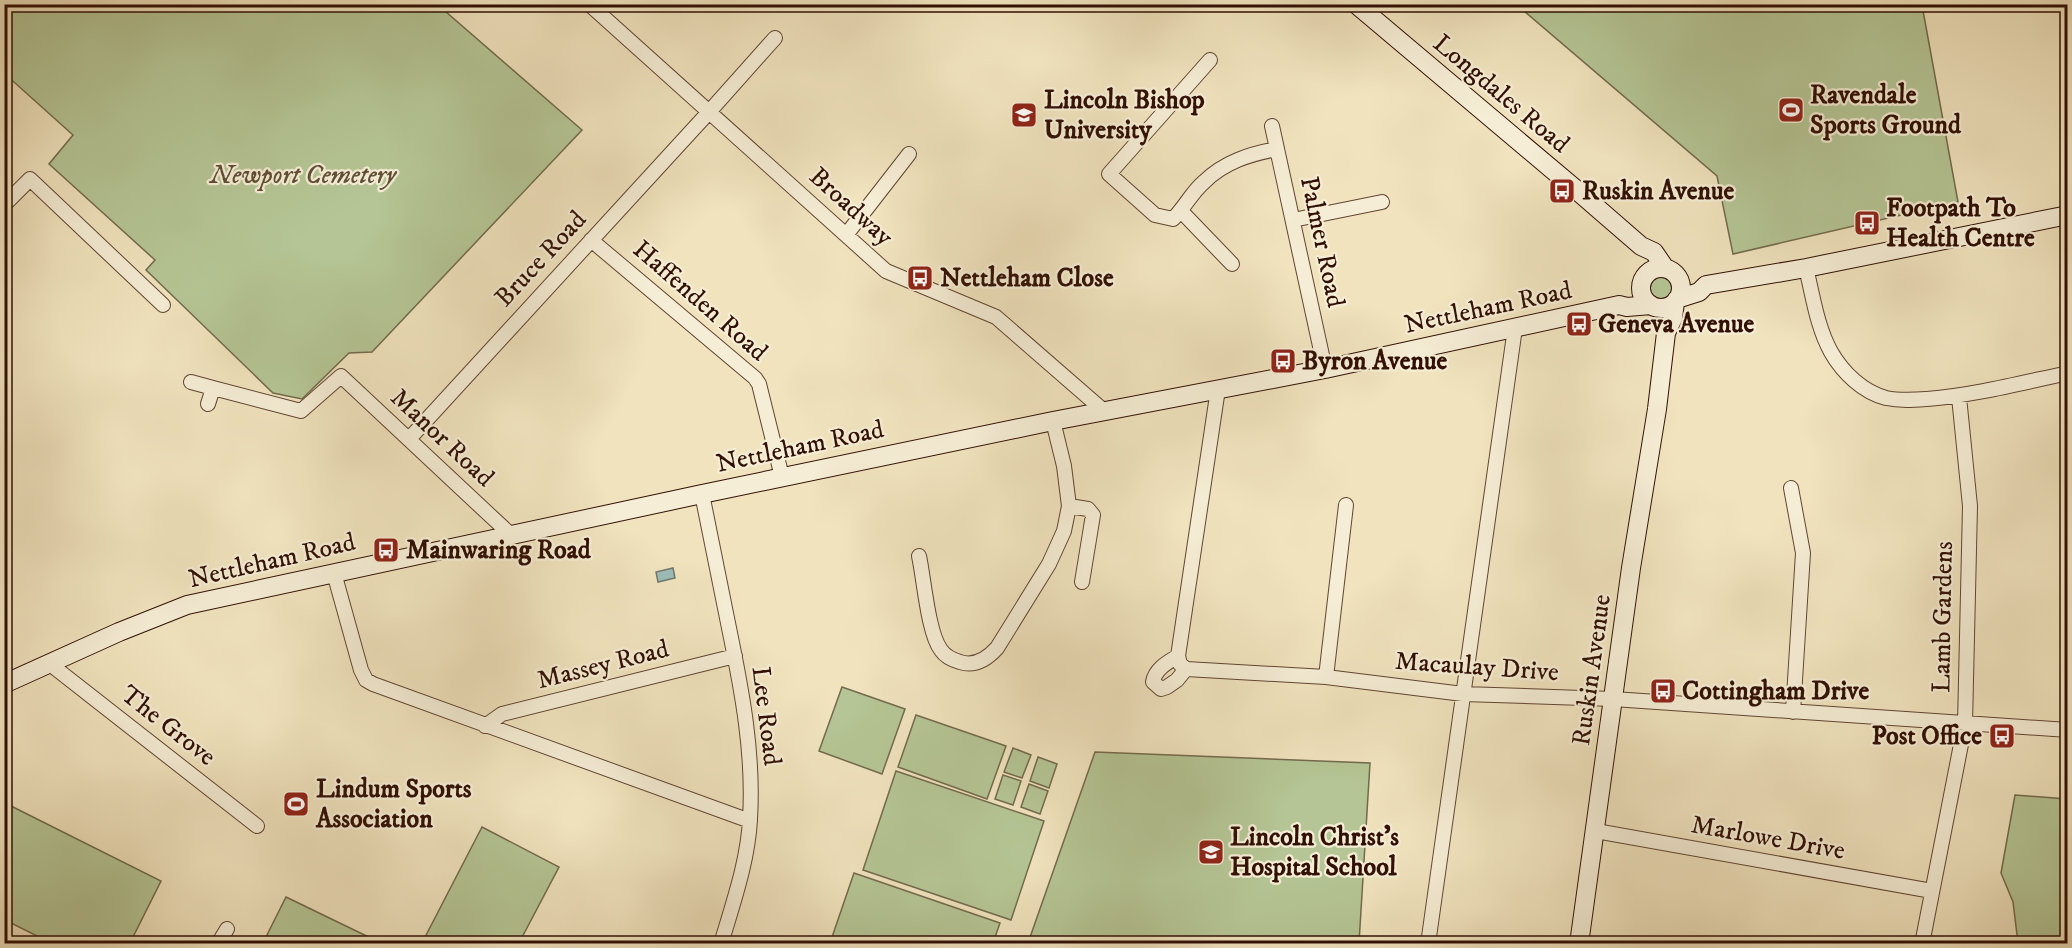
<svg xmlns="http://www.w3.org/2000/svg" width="2072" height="948" font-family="'IM FELL DW Pica',serif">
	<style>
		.green { fill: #b5c595; stroke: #736a4c; stroke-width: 1.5 }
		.water { fill: #9bbdb7; stroke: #71786f; stroke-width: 1.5 }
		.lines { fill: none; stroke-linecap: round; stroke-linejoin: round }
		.street-casing { stroke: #614532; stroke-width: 16 }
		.secondary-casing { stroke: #311004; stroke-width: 20 }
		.street { stroke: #f5edd5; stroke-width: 14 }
		.secondary { stroke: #f5edd5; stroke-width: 18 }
		.labels { text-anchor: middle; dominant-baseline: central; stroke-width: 4.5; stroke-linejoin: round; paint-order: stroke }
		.street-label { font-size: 26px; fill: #311004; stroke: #f5edd5 }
		.poi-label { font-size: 26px; font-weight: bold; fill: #311004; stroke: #f5edd5; text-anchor: start }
		.park-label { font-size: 26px; font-style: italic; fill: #5f4f37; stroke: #f5edd5 }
	</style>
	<rect width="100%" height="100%" fill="#f0e3be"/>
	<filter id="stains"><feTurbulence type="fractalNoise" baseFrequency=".00333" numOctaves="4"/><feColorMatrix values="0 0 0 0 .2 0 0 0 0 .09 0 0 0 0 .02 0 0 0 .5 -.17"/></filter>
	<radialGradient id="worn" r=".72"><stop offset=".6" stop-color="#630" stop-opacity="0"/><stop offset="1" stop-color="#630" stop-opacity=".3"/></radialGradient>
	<path class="green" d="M5,4L438,5L582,130L372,352L349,353L302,399L273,393L146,270L155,260L49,164L73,135L5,74Z
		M1517,5H1922L1958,202L1733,254L1717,176Z
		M1647 287a14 14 0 1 1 28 0a14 14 0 1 1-28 0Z
		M842,687L905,709L882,774L819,751Z
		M916,715L1006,746L987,799L898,767Z
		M1013,748L1031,755L1022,778L1004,772Z
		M1095,752L1370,763L1359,943H1028Z
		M1038,757L1057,764L1049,788L1030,781Z
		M896,771L1044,821L1011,920L863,870Z
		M1003,775L1021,781L1013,805L995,799Z
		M1029,784L1048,791L1040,814L1021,807Z
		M2015,795L2067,799V943H2018L2013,902L2001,873Z
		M9,805L161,881L130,943H51L5,920L4,814Z
		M482,827L559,867L519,943H422Z
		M854,873L1000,923L993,943H830Z
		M286,897L381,943H263Z"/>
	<path class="water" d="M673,568L675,578L658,582L656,572Z"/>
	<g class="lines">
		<defs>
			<path id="street" d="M589,4L886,271L996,317L1104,411
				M1210,60L1109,174L1155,215L1173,219C1185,207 1192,192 1204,182C1224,162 1250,154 1277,149
				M1272,126L1325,369
				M4,205L30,179L163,305
				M1181,211L1232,264
				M1293,220L1382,202
				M846,235L909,154
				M591,240L755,378L759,384L782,477
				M1806,268C1813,296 1817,327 1831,352C1843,373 1863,392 1886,398C1900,401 1913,400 1927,399C1975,395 2021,383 2068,373
				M191,382L213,388
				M1218,389L1178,656L1180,664L1186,669L1326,677L1463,694L1613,699L2068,730
				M208,404L213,388L301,411L341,376L511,535
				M409,439L709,112L775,38
				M1791,488L1803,553L1793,712
				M702,494C711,539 720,584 729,628C742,691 754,754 750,819C748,861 733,903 721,944
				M1069,506L1088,509L1093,515L1082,582
				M919,556C924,579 928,633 941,650C945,656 953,660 960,662C975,667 987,659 997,648L1049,564L1064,531L1069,506L1064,466L1053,421
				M334,573L361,670L366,680L373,684L750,821
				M1178,656C1168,662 1155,669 1153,682L1161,689L1167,687L1177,680L1186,669
				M50,664L257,826
				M1326,677L1346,505
				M485,726L502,714L735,656
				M1596,831L1932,891
				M218,944L227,929
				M1428,944L1515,328
				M1922,944L1965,724L1970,506L1959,397"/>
			<path id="secondary" d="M1356,4L1573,187L1641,246L1654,252L1665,268
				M1641 288a20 20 0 1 1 40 0a20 20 0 1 1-40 0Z
				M1677,299L1699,292L1706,285L1806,268L2068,215
				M4,684L119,632L187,605L702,494L1053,421L1325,369L1619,305L1627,307L1651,305
				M1579,944L1631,568L1657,409L1666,333L1673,318L1675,302"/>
		</defs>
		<use href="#street" class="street-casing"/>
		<use href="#secondary" class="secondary-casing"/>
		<use href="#street" class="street"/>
		<use href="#secondary" class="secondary"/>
	</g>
	<defs>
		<symbol id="stadium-square" viewBox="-11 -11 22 22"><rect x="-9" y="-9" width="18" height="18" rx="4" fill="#8f2418" stroke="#f5edd5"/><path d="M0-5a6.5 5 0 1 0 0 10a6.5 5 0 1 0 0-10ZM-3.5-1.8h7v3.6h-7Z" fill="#fff"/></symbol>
		<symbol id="university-square" viewBox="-11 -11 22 22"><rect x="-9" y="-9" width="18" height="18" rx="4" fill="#8f2418" stroke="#f5edd5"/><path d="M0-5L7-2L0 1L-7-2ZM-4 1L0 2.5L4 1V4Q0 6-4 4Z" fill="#fff"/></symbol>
		<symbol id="bus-square" viewBox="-11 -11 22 22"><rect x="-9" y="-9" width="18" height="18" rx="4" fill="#8f2418" stroke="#f5edd5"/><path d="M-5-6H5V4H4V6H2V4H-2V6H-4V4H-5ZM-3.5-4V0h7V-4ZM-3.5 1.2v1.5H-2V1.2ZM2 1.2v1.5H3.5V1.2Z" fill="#fff"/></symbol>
		<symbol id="school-square" viewBox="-11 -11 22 22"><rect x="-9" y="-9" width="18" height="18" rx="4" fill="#8f2418" stroke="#f5edd5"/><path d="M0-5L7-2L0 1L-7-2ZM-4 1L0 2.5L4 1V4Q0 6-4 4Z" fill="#fff"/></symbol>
	</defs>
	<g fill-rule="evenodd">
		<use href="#stadium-square" x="1776" y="95" width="30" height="30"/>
		<use href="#university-square" x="1009" y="100" width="30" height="30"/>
		<use href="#bus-square" x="1547" y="176" width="30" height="30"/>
		<use href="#bus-square" x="1852" y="208" width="30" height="30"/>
		<use href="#bus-square" x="905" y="263" width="30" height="30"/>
		<use href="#bus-square" x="1564" y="309" width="30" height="30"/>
		<use href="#bus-square" x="1268" y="346" width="30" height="30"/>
		<use href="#bus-square" x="371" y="535" width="30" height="30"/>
		<use href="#bus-square" x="1648" y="676" width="30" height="30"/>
		<use href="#bus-square" x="1987" y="721" width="30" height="30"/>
		<use href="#stadium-square" x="281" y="789" width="30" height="30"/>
		<use href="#school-square" x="1196" y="837" width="30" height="30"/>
	</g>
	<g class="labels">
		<g class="street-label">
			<text transform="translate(1501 94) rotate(40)">Longdales Road</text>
			<text transform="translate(851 207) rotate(42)">Broadway</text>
			<text transform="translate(1322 242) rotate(78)">Palmer Road</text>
			<text transform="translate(541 259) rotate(-47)">Bruce Road</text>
			<text transform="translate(700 301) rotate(41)">Haffenden Road</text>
			<text transform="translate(1488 308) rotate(-12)">Nettleham Road</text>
			<text transform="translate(442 438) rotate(43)">Manor Road</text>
			<text transform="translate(800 447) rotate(-12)">Nettleham Road</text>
			<text transform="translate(272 561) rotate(-13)">Nettleham Road</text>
			<text transform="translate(1943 617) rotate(-89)">Lamb Gardens</text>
			<text transform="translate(603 665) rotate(-14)">Massey Road</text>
			<text transform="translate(1477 667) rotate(4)">Macaulay Drive</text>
			<text transform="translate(1592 670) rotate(-82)">Ruskin Avenue</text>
			<text transform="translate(766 716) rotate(83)">Lee Road</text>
			<text transform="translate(168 726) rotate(38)">The Grove</text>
			<text transform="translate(1768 838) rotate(10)">Marlowe Drive</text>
		</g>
		<g class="poi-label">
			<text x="1810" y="95">Ravendale<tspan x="1810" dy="30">Sports Ground</tspan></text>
			<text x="1044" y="100">Lincoln Bishop<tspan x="1044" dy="30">University</tspan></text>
			<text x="1582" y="191">Ruskin Avenue</text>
			<text x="1886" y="208">Footpath To<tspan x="1886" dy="30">Health Centre</tspan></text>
			<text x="940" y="278">Nettleham Close</text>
			<text x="1598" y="324">Geneva Avenue</text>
			<text x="1302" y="361">Byron Avenue</text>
			<text x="406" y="550">Mainwaring Road</text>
			<text x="1682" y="691">Cottingham Drive</text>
			<text x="1982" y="736" text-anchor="end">Post Office</text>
			<text x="316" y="789">Lindum Sports<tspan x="316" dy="30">Association</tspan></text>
			<text x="1230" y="837">Lincoln Christ's<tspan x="1230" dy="30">Hospital School</tspan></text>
		</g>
		<g class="park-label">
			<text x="303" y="175">Newport Cemetery</text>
		</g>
	</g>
	<rect width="2072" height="948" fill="none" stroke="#f0e3be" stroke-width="24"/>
	<rect x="6" y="6" width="2060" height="936" fill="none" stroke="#311004" stroke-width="3"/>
	<rect x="12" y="12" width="2048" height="924" fill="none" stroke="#311004" stroke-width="1.5"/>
	<rect width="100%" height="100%" filter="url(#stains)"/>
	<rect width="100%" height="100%" fill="url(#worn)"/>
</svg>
